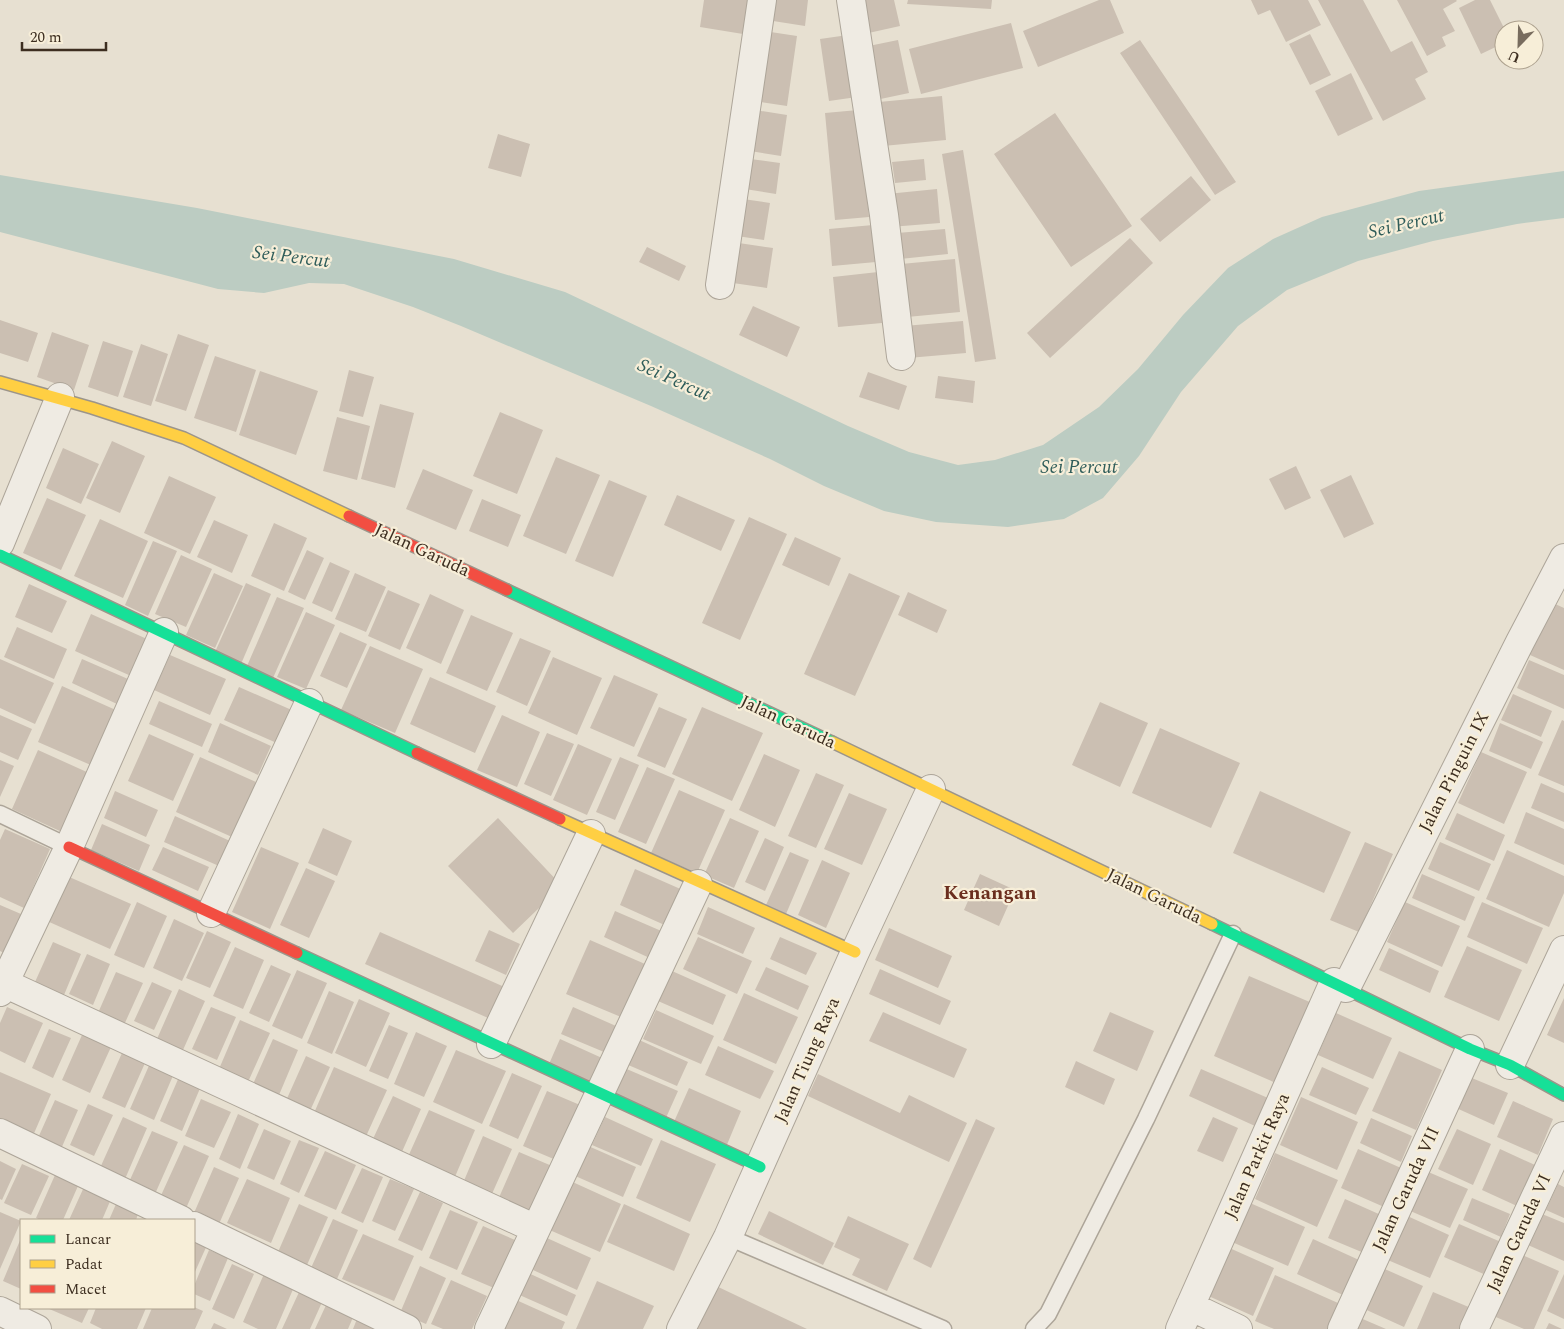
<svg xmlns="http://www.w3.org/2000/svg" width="1564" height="1329" font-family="Spectral,serif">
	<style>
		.water { fill: #bcccc2 }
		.building { fill: #cbbfb2 }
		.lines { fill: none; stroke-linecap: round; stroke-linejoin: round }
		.lane-casing { stroke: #ada599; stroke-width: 19 }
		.street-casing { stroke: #ada599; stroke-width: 30 }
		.fast-casing { stroke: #9c958a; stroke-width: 14 }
		.slow-casing { stroke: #9c958a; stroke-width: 14 }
		.jam-casing { stroke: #9c958a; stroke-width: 14 }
		.lane { stroke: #efebe3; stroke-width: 16 }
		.street { stroke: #efebe3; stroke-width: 28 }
		.fast { stroke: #16e098; stroke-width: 11 }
		.slow { stroke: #ffcf43; stroke-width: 11 }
		.jam { stroke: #f24e42; stroke-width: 11 }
		.labels { text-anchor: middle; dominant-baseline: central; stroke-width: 4.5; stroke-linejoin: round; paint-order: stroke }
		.street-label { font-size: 18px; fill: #3d2e20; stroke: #f7eed8 }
		.water-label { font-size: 19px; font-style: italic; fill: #2f5d5a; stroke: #f7eed8 }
		.quarter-label { font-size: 20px; font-weight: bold; fill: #6b2e1e; stroke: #f7eed8 }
	</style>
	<rect width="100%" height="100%" fill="#e7e0d1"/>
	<path class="water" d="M1564,171V218L1517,224L1433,241L1358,261L1287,290L1238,326L1181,392L1139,456L1103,498L1064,519L1008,527L936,522L884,511L824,486L770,459L651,406L461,326L413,307L344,284L309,283L264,293L218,289L0,232V175L197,208L454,259L565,292L848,426L909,452L958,465L995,460L1043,445L1099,407L1138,369L1183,315L1228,268L1273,239L1322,217L1419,191Z"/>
	<path class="building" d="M704,0H749L743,34L700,27Z
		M764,0H808L805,26L761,19Z
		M856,0H894L900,26L864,34Z
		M908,0H992L991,9L907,4Z
		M1099,0H1110L1124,33L1038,67L1023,31Z
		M1251,0H1308L1321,25L1286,42L1270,10L1258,15Z
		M1318,0H1363L1391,52L1412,41L1428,72L1415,79L1426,99L1383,121Z
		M1397,0H1456L1457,1L1443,9L1455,31L1442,37L1446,46L1427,56Z
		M1475,0H1490L1505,30H1504V43L1481,54L1459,8Z
		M1011,23L1023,68L921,94L909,49Z
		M764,31L797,36L787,106L754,101Z
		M1310,34L1331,75L1310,85L1289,44Z
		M848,35L857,97L829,101L820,39Z
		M898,40L909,93L871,101L859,48Z
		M1140,40L1236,182L1215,195L1120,53Z
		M1351,73L1373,119L1338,136L1315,91Z
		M942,96L946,140L883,146L879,102Z
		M755,110L787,115L781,156L750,151Z
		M858,110L869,217L835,220L825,113Z
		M1055,113L1132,226L1071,267L994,154Z
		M498,134L530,144L521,177L488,168Z
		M963,150L996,359L975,362L942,154Z
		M750,159L780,163L776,194L745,189Z
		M924,159L926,180L895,183L892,162Z
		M1191,176L1211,200L1160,242L1140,219Z
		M937,189L940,223L890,227L887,194Z
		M736,198L770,203L764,240L730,235Z
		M873,225L876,262L832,266L829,229Z
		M945,229L948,254L900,259L897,233Z
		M1130,238L1153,263L1050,358L1027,333Z
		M732,242L773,248L767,288L726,282Z
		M647,247L686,266L679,281L639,262Z
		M955,259L960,312L907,317L901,264Z
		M878,272L882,323L838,327L833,277Z
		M753,306L800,327L787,357L739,335Z
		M0,320L38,333L28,362L0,353Z
		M963,321L966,353L908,358L904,326Z
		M52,332L89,345L74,390L37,377Z
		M178,334L209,345L186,411L155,401Z
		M103,341L133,351L118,397L88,387Z
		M141,344L168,354L151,406L123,397Z
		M215,356L256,370L236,432L194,418Z
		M349,370L374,377L363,417L339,411Z
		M260,371L318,391L296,455L239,435Z
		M868,372L907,386L899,410L859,397Z
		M938,376L975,381L973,403L935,398Z
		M380,404L414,413L395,488L361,479Z
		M500,412L543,430L517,494L473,476Z
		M337,417L370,426L357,480L323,471Z
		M112,441L145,456L120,513L86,498Z
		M63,448L99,464L81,504L46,488Z
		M556,457L600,475L566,554L523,536Z
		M1296,466L1311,498L1285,510L1269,479Z
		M423,469L473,490L456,530L406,509Z
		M1351,475L1374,524L1344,538L1320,490Z
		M169,476L216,497L190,554L144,533Z
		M609,480L647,496L613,577L575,561Z
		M677,495L735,520L721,551L664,525Z
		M47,498L86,515L61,570L23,553Z
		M482,499L521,515L508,547L469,531Z
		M749,517L787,534L740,640L702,623Z
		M100,519L148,541L123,598L74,576Z
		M214,520L248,535L232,573L197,557Z
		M274,523L307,538L284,591L251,576Z
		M795,537L841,558L829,586L782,565Z
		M153,541L177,551L148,616L125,605Z
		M307,550L324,558L305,600L288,592Z
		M181,555L212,569L186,627L155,614Z
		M330,562L350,571L332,612L312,603Z
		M214,573L243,586L215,648L186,635Z
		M355,573L386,587L366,632L335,619Z
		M849,573L900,596L855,696L804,674Z
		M246,583L271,594L241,664L215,652Z
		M29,584L67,601L52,633L15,617Z
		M388,590L420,604L400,650L368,636Z
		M908,592L947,610L937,633L898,615Z
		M430,594L464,610L441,664L406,648Z
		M277,597L304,608L273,678L247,666Z
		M1553,603L1564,608V670L1530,655Z
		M306,612L335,625L306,689L277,677Z
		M91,614L147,639L131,676L75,651Z
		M471,615L513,633L487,691L446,673Z
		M17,627L67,649L54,679L4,657Z
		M340,632L367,644L347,688L320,676Z
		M520,638L551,651L527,706L496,692Z
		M370,646L423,669L395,733L341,710Z
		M170,655L226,679L210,715L154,690Z
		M553,657L602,678L577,735L528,713Z
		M0,659L54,683L35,724L0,708Z
		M82,659L128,679L117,704L72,683Z
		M1529,660L1564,675V709L1517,688Z
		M614,675L658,694L634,747L590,728Z
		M430,677L496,706L475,753L410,724Z
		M62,686L118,711L93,766L38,742Z
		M239,687L294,711L279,744L224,720Z
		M1513,694L1552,711L1541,737L1501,720Z
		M159,701L212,724L202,747L149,724Z
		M1100,702L1148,723L1120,787L1072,765Z
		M659,707L687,719L665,768L637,756Z
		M702,707L763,733L732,801L672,774Z
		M0,715L32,729L18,760L0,752Z
		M502,715L540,732L517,787L477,770Z
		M1562,720L1564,721V786L1538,775Z
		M220,723L271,746L258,775L208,752Z
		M1500,723L1543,742L1531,769L1489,751Z
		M1160,728L1240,763L1211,828L1132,793Z
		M547,733L574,744L551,796L524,784Z
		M149,734L194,754L173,801L128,781Z
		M578,744L612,759L587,815L553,800Z
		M38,750L89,773L62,832L12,809Z
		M1481,752L1527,772L1504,824L1458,803Z
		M764,754L800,770L775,827L739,810Z
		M200,757L256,782L232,837L176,812Z
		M620,757L639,765L615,820L596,812Z
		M0,760L14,766L0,797Z
		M647,767L675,779L646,844L618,832Z
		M816,773L844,785L816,848L788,836Z
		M1541,783L1564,793V822L1531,808Z
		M679,790L725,810L697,873L651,853Z
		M115,791L158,810L146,837L104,818Z
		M1260,791L1351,832L1324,893L1233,853Z
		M849,793L887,809L862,865L824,849Z
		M1526,812L1564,829V865L1514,843Z
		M1457,813L1505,835L1494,861L1445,839Z
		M175,816L230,841L219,866L164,842Z
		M498,818L562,886L513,933L448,866Z
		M730,818L759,831L734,888L704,875Z
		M102,824L150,845L139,871L91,850Z
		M323,828L352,841L337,876L308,863Z
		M5,829L50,849L24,908L0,897V840Z
		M765,838L784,847L765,891L745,882Z
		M1365,842L1393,854L1359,932L1330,920Z
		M1440,842L1491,864L1479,891L1428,869Z
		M163,847L209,867L198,891L152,870Z
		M261,847L299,863L270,929L232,912Z
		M1507,850L1564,876V893L1549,927L1486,899Z
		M790,852L809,860L786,914L766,905Z
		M822,860L850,873L826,928L798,915Z
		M306,868L335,881L309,938L280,925Z
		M635,869L685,891L669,927L620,905Z
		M980,874L1015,890L999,926L964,910Z
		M1422,874L1475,897L1465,921L1412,898Z
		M67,876L131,904L110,949L47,921Z
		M137,902L167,916L144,968L114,955Z
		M1405,902L1460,926L1442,967L1387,942Z
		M1482,902L1543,928L1527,964L1467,937Z
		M0,905L21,914L4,953L0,951Z
		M708,907L755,928L743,954L697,934Z
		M615,911L666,933L654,960L604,937Z
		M174,919L204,933L182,981L153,968Z
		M889,928L952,956L938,988L875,960Z
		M489,930L520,944L506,975L475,961Z
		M207,931L231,942L210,988L186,978Z
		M380,932L509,989L495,1021L365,964Z
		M698,937L752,961L737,994L683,969Z
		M780,937L817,953L806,975L770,959Z
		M590,940L645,964L621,1017L566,994Z
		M53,942L81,954L64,995L35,982Z
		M1467,946L1522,970L1499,1021L1444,997Z
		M235,947L264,960L243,1009L213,996Z
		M1389,948L1439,971L1430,993L1379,970Z
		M87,954L110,964L93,1005L69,994Z
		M271,965L291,974L269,1022L249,1013Z
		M766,967L809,986L798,1010L755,990Z
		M880,969L951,1001L940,1025L869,994Z
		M297,970L327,983L302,1039L272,1026Z
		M672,971L726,995L713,1025L658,1001Z
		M116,972L143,983L124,1025L98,1013Z
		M1249,976L1312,1003L1276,1083L1214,1056Z
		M152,982L172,991L154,1030L134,1021Z
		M179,989L205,1001L183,1050L157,1039Z
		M329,991L354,1002L332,1054L307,1043Z
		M744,993L798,1017L776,1064L723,1040Z
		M1564,998V1043L1547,1035Z
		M359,999L390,1013L366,1067L335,1053Z
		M7,1007L43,1023L25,1063L0,1051V1023Z
		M211,1007L236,1017L217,1060L192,1049Z
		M573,1007L616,1026L604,1052L561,1034Z
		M656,1010L714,1036L701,1064L643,1039Z
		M883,1012L967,1049L954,1078L869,1041Z
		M1110,1012L1154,1031L1137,1071L1093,1051Z
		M1336,1013L1392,1038L1373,1079L1318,1055Z
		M240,1020L270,1033L248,1082L219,1069Z
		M389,1025L408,1033L388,1079L369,1071Z
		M49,1029L71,1038L53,1078L32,1068Z
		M416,1032L447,1046L424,1097L394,1084Z
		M82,1035L111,1047L90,1093L62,1080Z
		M273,1039L298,1050L279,1095L253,1084Z
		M560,1039L602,1058L591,1083L549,1064Z
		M637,1039L688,1062L677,1086L626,1064Z
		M718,1046L774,1071L760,1099L705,1075Z
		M456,1050L506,1071L482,1124L433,1102Z
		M1399,1051L1442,1070L1416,1130L1372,1111Z
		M122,1053L145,1063L125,1108L102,1098Z
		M306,1056L330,1067L309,1113L285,1103Z
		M151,1061L175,1071L154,1120L130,1109Z
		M1076,1061L1115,1079L1104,1105L1065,1087Z
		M334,1067L387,1090L363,1143L311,1120Z
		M622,1067L678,1091L665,1120L609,1095Z
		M1322,1067L1369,1088L1356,1115L1309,1095Z
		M1201,1069L1268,1098L1255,1126L1189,1096Z
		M0,1072L51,1094L32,1138L0,1123Z
		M512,1073L542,1086L518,1139L489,1126Z
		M818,1074L900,1113L909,1095L967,1123L949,1162L808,1096Z
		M1467,1076L1508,1093L1494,1125L1454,1107Z
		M179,1077L201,1086L182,1131L160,1121Z
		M689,1088L741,1111L726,1147L673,1124Z
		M547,1091L580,1105L556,1160L523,1146Z
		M393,1096L421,1109L401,1154L372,1141Z
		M1301,1097L1358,1122L1337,1170L1280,1145Z
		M201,1099L231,1112L214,1148L185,1136Z
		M55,1100L78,1110L61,1149L38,1138Z
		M1513,1101L1553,1119L1538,1155L1497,1137Z
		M88,1104L113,1115L94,1156L70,1145Z
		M429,1110L475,1130L454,1179L407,1159Z
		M238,1114L259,1124L240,1169L219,1159Z
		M123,1117L147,1128L125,1179L100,1168Z
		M605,1117L653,1139L641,1166L592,1145Z
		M1213,1117L1238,1128L1223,1162L1197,1151Z
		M1371,1118L1412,1136L1401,1162L1360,1143Z
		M976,1119L995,1128L931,1268L913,1259Z
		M264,1129L291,1141L274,1180L247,1168Z
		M1457,1129L1491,1144L1473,1185L1438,1169Z
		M152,1131L178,1142L155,1194L129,1182Z
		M483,1136L512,1149L491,1196L463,1183Z
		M299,1140L319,1148L299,1193L280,1184Z
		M661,1140L716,1164L690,1222L636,1198Z
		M184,1145L209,1156L184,1213L158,1202Z
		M586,1145L636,1167L623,1197L573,1175Z
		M1358,1149L1401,1168L1384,1207L1341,1188Z
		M1500,1149L1535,1165L1517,1206L1482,1190Z
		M325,1151L356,1165L336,1210L304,1196Z
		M519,1152L552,1166L530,1217L497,1202Z
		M1275,1153L1338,1180L1317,1227L1255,1199Z
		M0,1161L16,1169L2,1200L0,1199Z
		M22,1164L49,1176L31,1215L4,1203Z
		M214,1167L239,1178L219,1224L194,1213Z
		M362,1168L383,1177L363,1223L341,1213Z
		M1426,1171L1468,1189L1450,1228L1408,1210Z
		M55,1175L78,1186L63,1220H41L36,1218Z
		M247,1179L290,1198L271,1243L227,1223Z
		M390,1179L414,1189L395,1231L372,1221Z
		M566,1179L621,1204L600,1252L545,1228Z
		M1558,1184L1564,1187V1218L1546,1210Z
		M84,1187L111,1199L102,1220H69Z
		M420,1192L443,1203L422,1251L398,1240Z
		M1472,1198L1510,1214L1501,1237L1463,1220Z
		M1345,1199L1381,1215L1364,1253L1328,1238Z
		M1250,1203L1305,1227L1288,1266L1232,1242Z
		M116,1204L138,1214L136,1220H109Z
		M299,1204L328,1217L307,1265L278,1252Z
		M624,1204L690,1234L674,1271L607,1242Z
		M450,1210L478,1222L457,1270L429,1258Z
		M769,1211L834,1243L823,1265L758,1234Z
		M0,1212L21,1221L0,1269Z
		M1403,1214L1449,1235L1430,1278L1383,1258Z
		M1542,1214L1564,1223V1261L1528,1245Z
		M848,1216L909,1244L887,1291L852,1275L860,1259L834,1247Z
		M333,1219L358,1230L337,1279L311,1268Z
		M1459,1224L1501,1242L1486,1275L1444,1257Z
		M483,1226L515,1240L494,1288L461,1274Z
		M363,1234L414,1256L394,1301L342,1279Z
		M194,1237L208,1243L194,1274Z
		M21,1238V1289L3,1281Z
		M547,1238L591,1258L577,1290L533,1270Z
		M1313,1239L1359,1260L1343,1295L1297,1274Z
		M1225,1246L1274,1268L1253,1316L1204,1294Z
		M209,1250L228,1258L210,1301L194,1294V1286Z
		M1518,1253L1559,1271L1534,1329H1524L1491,1315Z
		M232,1264L254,1274L234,1319L212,1309Z
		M420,1266L446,1278L426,1324L400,1313Z
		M1378,1266L1423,1286L1404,1327L1360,1307Z
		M524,1271L576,1295L567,1316L515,1293Z
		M264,1274L294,1287L276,1329H258L243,1322Z
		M1564,1274V1319L1547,1311Z
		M1275,1275L1338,1303L1327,1329H1274L1255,1321Z
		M451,1280L487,1296L472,1329H443L431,1324Z
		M597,1281L654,1306L643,1329H576Z
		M712,1284L807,1329H690Z
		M300,1290L323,1300L310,1329H282Z
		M1433,1292L1471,1308L1462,1329H1417Z
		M514,1299L565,1322L562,1329H502Z
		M327,1303L354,1315L348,1329H315Z
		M194,1307L203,1311L195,1329H143L152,1308Z
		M47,1308H89L82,1323Z
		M96,1308H146L137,1329H102L90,1323Z
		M1358,1317L1386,1329H1353Z
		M357,1319L380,1329H353Z
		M214,1323L227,1329H211Z
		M1549,1323L1562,1329H1546Z"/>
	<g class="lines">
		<defs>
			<path id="lane" d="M0,814L69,847
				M728,1237L943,1329
				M1034,1329L1048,1314L1146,1119L1233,934"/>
			<path id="street" d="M851,0L884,215L901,356
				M720,285L762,0
				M0,543L60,397
				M211,913L309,703
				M4,983L536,1229
				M1346,988L1520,642L1564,558
				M0,992L69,847L164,632
				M491,1044L591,834
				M1510,1065L1564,950
				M0,1133L181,1220
				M194,1226L407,1329
				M1190,1306L1238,1329
				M0,1311L37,1329
				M489,1329L698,884
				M681,1329L728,1237L855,952L931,789
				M1180,1329L1334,982
				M1342,1329L1470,1049
				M1474,1329L1564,1136"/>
			<path id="fast" d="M0,555L417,753
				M507,590L832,742
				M1212,924L1470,1049L1510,1065L1564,1095
				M297,953L760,1167"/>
			<path id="slow" d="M0,382L92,408L184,438L349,516
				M832,742L1212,924
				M560,819L855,952"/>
			<path id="jam" d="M349,516L507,590
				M417,753L560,819
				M69,847L297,953"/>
		</defs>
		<use href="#lane" class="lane-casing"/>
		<use href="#street" class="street-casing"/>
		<use href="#fast" class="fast-casing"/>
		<use href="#slow" class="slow-casing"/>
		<use href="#jam" class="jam-casing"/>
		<use href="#lane" class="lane"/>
		<use href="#street" class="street"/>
		<use href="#fast" class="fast"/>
		<use href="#slow" class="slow"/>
		<use href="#jam" class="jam"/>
	</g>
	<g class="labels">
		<g class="street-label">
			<text transform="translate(422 550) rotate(25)">Jalan Garuda</text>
			<text transform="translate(788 722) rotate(25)">Jalan Garuda</text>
			<text transform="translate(1454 772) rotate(-63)">Jalan Pinguin IX</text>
			<text transform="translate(1154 896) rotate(26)">Jalan Garuda</text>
			<text transform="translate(807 1060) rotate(-66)">Jalan Tiung Raya</text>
			<text transform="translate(1257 1156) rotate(-66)">Jalan Parkit Raya</text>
			<text transform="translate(1406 1189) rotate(-65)">Jalan Garuda VII</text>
			<text transform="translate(1519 1233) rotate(-65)">Jalan Garuda VI</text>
		</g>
		<g class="water-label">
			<text transform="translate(1406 224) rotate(-13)">Sei Percut</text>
			<text transform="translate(291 257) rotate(7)">Sei Percut</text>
			<text transform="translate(674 380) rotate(24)">Sei Percut</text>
			<text x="1079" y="467">Sei Percut</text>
		</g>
		<g class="quarter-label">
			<text x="990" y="893">Kenangan</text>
		</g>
	</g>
	<rect x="20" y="1219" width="175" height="90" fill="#f7eed8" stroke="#ada18e"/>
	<rect x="30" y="1235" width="25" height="8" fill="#16e098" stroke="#ada18e"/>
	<text x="65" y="1244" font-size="15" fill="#3d2e20">Lancar</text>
	<rect x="30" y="1260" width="25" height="8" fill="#ffcf43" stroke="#ada18e"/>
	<text x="65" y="1269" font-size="15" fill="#3d2e20">Padat</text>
	<rect x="30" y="1285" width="25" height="8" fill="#f24e42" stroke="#ada18e"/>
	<text x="65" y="1294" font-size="15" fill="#3d2e20">Macet</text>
	<g transform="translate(1519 45) rotate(203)"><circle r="24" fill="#f7eed8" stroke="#ada18e"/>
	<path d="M0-4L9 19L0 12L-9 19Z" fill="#786c5e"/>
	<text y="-8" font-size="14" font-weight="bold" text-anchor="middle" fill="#3d2e20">U</text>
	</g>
	<path d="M22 42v8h84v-8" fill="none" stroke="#3d2e20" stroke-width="2.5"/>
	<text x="30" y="42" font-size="15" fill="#3d2e20" stroke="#f7eed8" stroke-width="4" paint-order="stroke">20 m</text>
</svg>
